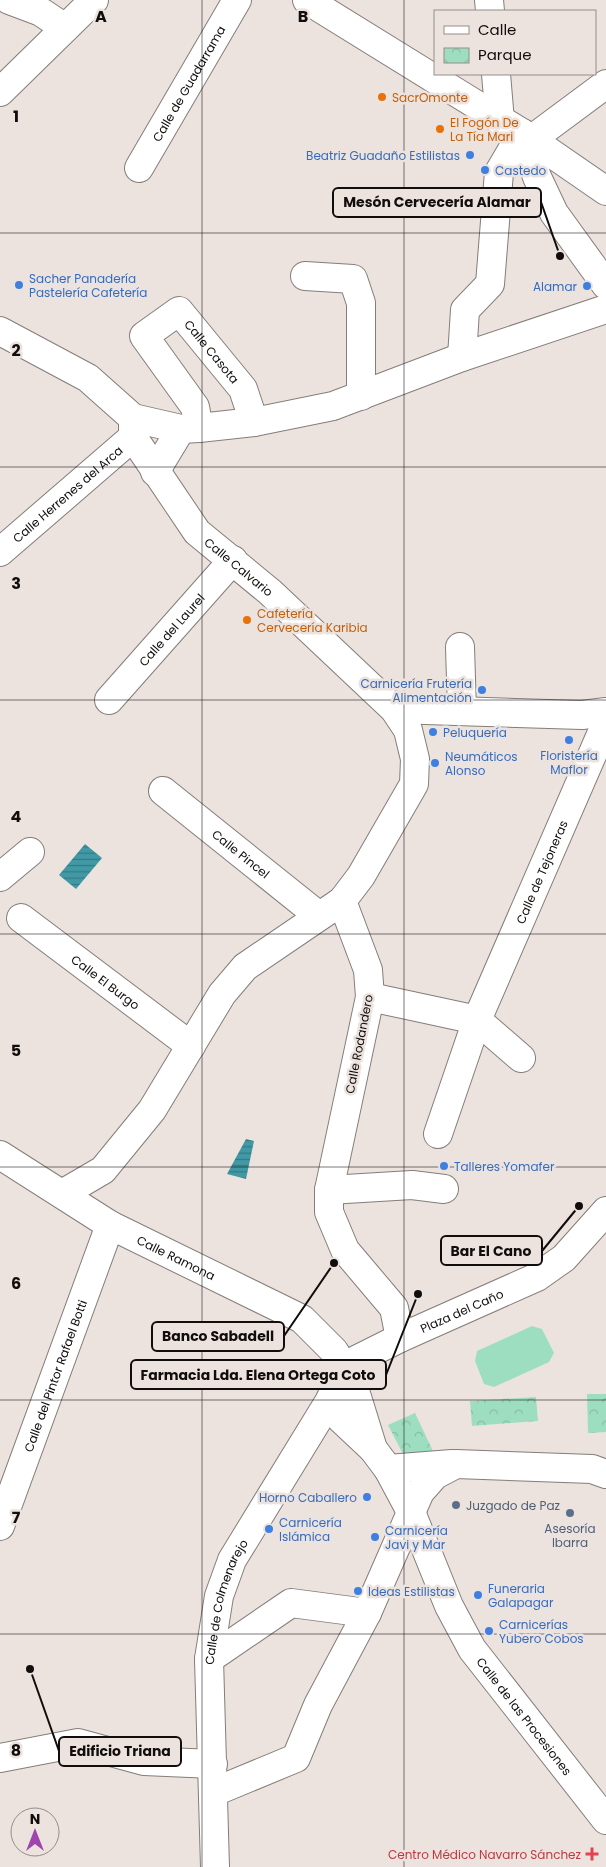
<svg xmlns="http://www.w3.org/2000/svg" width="606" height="1867" font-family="Poppins,sans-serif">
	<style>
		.park { fill: url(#park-crowns) }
		.pitch { fill: #9edec0 }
		.water { fill: url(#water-rules) }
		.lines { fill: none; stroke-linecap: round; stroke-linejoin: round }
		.minor-casing { stroke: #847d79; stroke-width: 30 }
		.minor { stroke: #fff; stroke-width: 28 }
		.grid { fill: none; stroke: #100d0c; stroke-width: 1; stroke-opacity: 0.55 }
		.food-dot { fill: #e8710a; stroke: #ece3df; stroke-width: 2 }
		.shop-dot { fill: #3f7fe0; stroke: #ece3df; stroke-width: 2 }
		.service-dot { fill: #5c6f8a; stroke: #ece3df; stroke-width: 2 }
		.health-dot { fill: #e0444e; stroke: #ece3df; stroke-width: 2 }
		.labels { text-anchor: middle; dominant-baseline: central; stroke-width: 5; stroke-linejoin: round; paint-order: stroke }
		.street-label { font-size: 12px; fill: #100d0c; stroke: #ece3df }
		.food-label { font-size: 12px; fill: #c56008; stroke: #ece3df; text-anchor: start }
		.shop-label { font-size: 12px; fill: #366cbe; stroke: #ece3df; text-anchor: start }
		.service-label { font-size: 12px; fill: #4e5e75; stroke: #ece3df; text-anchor: start }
		.health-label { font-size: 12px; fill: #be3a42; stroke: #ece3df; text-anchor: end }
		.grid-label { font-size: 16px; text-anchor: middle; font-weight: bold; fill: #100d0c; stroke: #ece3df; stroke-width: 5; stroke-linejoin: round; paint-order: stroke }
		.leader { fill: none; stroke: #100d0c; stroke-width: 2 }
		.callout-dot { fill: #100d0c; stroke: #ece3df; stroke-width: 2 }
		.callout { fill: #ece3df; stroke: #100d0c; stroke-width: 2 }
		.callout-label { font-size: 14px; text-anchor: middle; font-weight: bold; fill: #100d0c }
	</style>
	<defs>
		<pattern id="park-crowns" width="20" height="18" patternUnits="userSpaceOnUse" patternTransform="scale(1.25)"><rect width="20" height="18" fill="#9edec0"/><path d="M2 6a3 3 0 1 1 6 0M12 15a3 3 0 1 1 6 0" fill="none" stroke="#87bda4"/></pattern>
		<pattern id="water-rules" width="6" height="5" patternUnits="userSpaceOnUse" patternTransform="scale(1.25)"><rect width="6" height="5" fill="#4099a5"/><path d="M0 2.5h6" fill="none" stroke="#347b85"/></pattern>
	</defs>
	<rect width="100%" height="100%" fill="#ece3df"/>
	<path class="park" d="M587,1394H606V1432L588,1433Z
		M536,1397L538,1421L472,1426L470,1401Z
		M415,1413L433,1451L404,1456L388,1425Z"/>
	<path class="pitch" d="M532,1326L542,1329L554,1353L549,1362L494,1387L484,1384L475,1361L477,1351Z"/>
	<path class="water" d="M85,844L102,858L76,889L59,875Z
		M246,1139L254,1141L246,1179L227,1174Z"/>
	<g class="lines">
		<defs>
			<g id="minor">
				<path d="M9,0L41,12L65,28"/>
				<path d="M307,0L522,133L606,191"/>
				<path d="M489,0L490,11"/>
				<path d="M496,74L500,121"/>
				<path d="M0,92L94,0"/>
				<path d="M522,133L537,177L554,213L606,285"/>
				<path d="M532,139L606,84"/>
				<path id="s1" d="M139,168L237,0"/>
				<path d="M305,276L353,279L361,303V396"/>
				<path id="s2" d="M0,331L88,378L133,418V437L197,532L270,592L394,709L408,730L415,759L414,784L361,876L342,901L245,967L222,994L152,1110L103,1170L62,1194"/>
				<path d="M462,357L465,310L490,284L499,172L522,133"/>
				<path d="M133,418L181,429L199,428L254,422L333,406L462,357L606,309"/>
				<path id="s3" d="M199,428L195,407L144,336L179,311L243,389L254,422"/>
				<path d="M155,472L181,429"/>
				<path id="s4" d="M0,552L133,437"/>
				<path d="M460,647L462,711"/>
				<path id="s5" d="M109,700L233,560"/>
				<path d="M394,709L582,715L606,712"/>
				<path id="s6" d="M163,791L319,916"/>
				<path d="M0,877L30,852"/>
				<path d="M342,901L368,970L370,997L329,1190V1212L345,1250L394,1308L400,1338"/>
				<path id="s7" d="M21,918L191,1046"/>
				<path d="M370,997L477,1020L521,1058"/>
				<path id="s8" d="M438,1134L477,1020L606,723"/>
				<path id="s9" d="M0,1155L110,1225L302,1319L334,1351L352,1381L373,1449L341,1419L330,1400"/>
				<path d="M329,1190L412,1185L444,1189"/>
				<path id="s10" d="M344,1366L400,1338L537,1277L564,1258L606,1211"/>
				<path id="s11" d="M373,1449L388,1469L411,1512L449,1606L472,1649L606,1820"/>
				<path d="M388,1469L452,1464"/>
				<path id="s12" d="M0,1526L110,1225"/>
				<path d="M209,1659L291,1603L367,1613"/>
				<path d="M0,1758L78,1743L144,1761L213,1764"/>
				<path d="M214,1792L296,1758L318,1705L367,1613L420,1492L435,1475L456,1464L592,1469L606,1474"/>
				<path id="s13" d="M215,1867L209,1659L219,1596L232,1560L330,1400L336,1386"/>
			</g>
		</defs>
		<use href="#minor" class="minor-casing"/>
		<use href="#minor" class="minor"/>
	</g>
	<path class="grid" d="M202,0V1867M404,0V1867M0,233H606M0,467H606M0,700H606M0,934H606M0,1167H606M0,1400H606M0,1634H606"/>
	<g class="food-dot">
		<circle cx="382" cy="97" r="5"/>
		<circle cx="440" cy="129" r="5"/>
		<circle cx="247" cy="620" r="5"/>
	</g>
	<g class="shop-dot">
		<circle cx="470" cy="155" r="5"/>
		<circle cx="485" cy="170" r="5"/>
		<circle cx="19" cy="285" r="5"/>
		<circle cx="587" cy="286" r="5"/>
		<circle cx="482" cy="690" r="5"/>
		<circle cx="433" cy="732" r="5"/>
		<circle cx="569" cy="740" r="5"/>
		<circle cx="435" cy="763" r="5"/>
		<circle cx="444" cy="1166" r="5"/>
		<circle cx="367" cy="1497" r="5"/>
		<circle cx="269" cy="1529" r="5"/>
		<circle cx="375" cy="1537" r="5"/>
		<circle cx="358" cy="1591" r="5"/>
		<circle cx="478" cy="1595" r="5"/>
		<circle cx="489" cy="1631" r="5"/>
	</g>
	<g class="service-dot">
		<circle cx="456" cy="1505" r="5"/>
		<circle cx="570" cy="1513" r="5"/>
	</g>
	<path class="health-dot" d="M589.5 1846.5h5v5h5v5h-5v5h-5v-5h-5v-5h5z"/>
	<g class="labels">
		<g class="street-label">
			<text stroke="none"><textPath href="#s1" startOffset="98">Calle de Guadarrama</textPath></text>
			<text stroke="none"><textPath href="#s3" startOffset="204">Calle Casota</textPath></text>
			<text stroke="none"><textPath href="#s4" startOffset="89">Calle Herrenes del Arca</textPath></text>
			<text stroke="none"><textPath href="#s2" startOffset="348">Calle Calvario</textPath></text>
			<text stroke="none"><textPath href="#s5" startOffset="94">Calle del Laurel</textPath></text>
			<text stroke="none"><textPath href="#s6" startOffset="100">Calle Pincel</textPath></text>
			<text stroke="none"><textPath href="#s8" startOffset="282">Calle de Tejoneras</textPath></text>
			<text stroke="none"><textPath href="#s7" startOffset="106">Calle El Burgo</textPath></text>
			<text transform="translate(359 1044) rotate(-79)">Calle Rodandero</text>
			<text stroke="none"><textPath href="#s9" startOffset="204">Calle Ramona</textPath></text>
			<text stroke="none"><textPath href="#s10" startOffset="130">Plaza del Caño</textPath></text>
			<text stroke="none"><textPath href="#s12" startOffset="160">Calle del Pintor Rafael Botti</textPath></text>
			<text stroke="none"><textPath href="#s13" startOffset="268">Calle de Colmenarejo</textPath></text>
			<text stroke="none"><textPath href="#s11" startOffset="309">Calle de las Procesiones</textPath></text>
		</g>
		<g class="food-label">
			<text x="392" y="97">SacrOmonte</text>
			<text x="450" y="122">El Fogón De<tspan x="450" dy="14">La Tía Mari</tspan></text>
			<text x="257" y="613">Cafetería<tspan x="257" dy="14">Cervecería Karibia</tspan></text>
		</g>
		<g class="shop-label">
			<text x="460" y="155" text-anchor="end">Beatriz Guadaño Estilistas</text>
			<text x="495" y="170">Castedo</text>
			<text x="29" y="278">Sacher Panadería<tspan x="29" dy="14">Pastelería Cafetería</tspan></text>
			<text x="577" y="286" text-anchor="end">Alamar</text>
			<text x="472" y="683" text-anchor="end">Carnicería Frutería<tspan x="472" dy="14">Alimentación</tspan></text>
			<text x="443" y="732">Peluquería</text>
			<text x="569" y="755" text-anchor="middle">Floristería<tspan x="569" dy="14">Maflor</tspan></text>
			<text x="445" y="756">Neumáticos<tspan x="445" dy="14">Alonso</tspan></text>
			<text x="454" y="1166">Talleres Yomafer</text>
			<text x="357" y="1497" text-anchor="end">Horno Caballero</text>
			<text x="279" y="1522">Carnicería<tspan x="279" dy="14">Islámica</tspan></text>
			<text x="385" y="1530">Carnicería<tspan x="385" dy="14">Javi y Mar</tspan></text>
			<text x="488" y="1588">Funeraria<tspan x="488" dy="14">Galapagar</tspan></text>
			<text x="368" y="1591">Ideas Estilistas</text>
			<text x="499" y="1624">Carnicerías<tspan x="499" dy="14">Yubero Cobos</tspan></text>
		</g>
		<g class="service-label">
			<text x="466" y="1505">Juzgado de Paz</text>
			<text x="570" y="1528" text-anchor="middle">Asesoría<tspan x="570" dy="14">Ibarra</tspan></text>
		</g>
		<g class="health-label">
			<text x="581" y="1854">Centro Médico Navarro Sánchez</text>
		</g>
	</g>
	<g class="grid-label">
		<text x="101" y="22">A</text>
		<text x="303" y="22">B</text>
		<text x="16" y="122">1</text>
		<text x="16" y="356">2</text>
		<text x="16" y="589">3</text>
		<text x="16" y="822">4</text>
		<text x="16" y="1056">5</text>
		<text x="16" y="1289">6</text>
		<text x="16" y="1523">7</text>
		<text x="16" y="1756">8</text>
	</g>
	<path class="leader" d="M560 256L541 202M579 1206L542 1251M334 1263L284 1336M418 1294L386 1375M30 1669L59 1751"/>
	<g class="callout-dot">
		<circle cx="560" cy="256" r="5"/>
		<circle cx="579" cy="1206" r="5"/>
		<circle cx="334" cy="1263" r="5"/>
		<circle cx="418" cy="1294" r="5"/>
		<circle cx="30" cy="1669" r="5"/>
	</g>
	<g class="callout">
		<rect x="333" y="188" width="208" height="29" rx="5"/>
		<rect x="441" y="1236" width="101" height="29" rx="5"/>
		<rect x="152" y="1322" width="132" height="29" rx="5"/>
		<rect x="131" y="1360" width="255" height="29" rx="5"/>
		<rect x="59" y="1737" width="122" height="29" rx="5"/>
	</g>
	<g class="callout-label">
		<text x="437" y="207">Mesón Cervecería Alamar</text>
		<text x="491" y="1256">Bar El Cano</text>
		<text x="218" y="1341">Banco Sabadell</text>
		<text x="258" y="1380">Farmacia Lda. Elena Ortega Coto</text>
		<text x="120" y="1756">Edificio Triana</text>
	</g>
	<rect x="434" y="10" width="162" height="65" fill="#ece3df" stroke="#948d8b"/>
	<rect x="444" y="26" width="25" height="8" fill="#ffffff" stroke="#948d8b"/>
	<text x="478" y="35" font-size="15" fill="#100d0c">Calle</text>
	<rect x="444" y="48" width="25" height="15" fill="url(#park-crowns)" stroke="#948d8b"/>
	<text x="478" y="60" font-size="15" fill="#100d0c">Parque</text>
	<g transform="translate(35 1832)"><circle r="24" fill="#ece3df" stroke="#948d8b"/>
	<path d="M0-4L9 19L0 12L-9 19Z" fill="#a044ae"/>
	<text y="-8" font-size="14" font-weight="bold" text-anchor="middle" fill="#100d0c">N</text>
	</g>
</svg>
